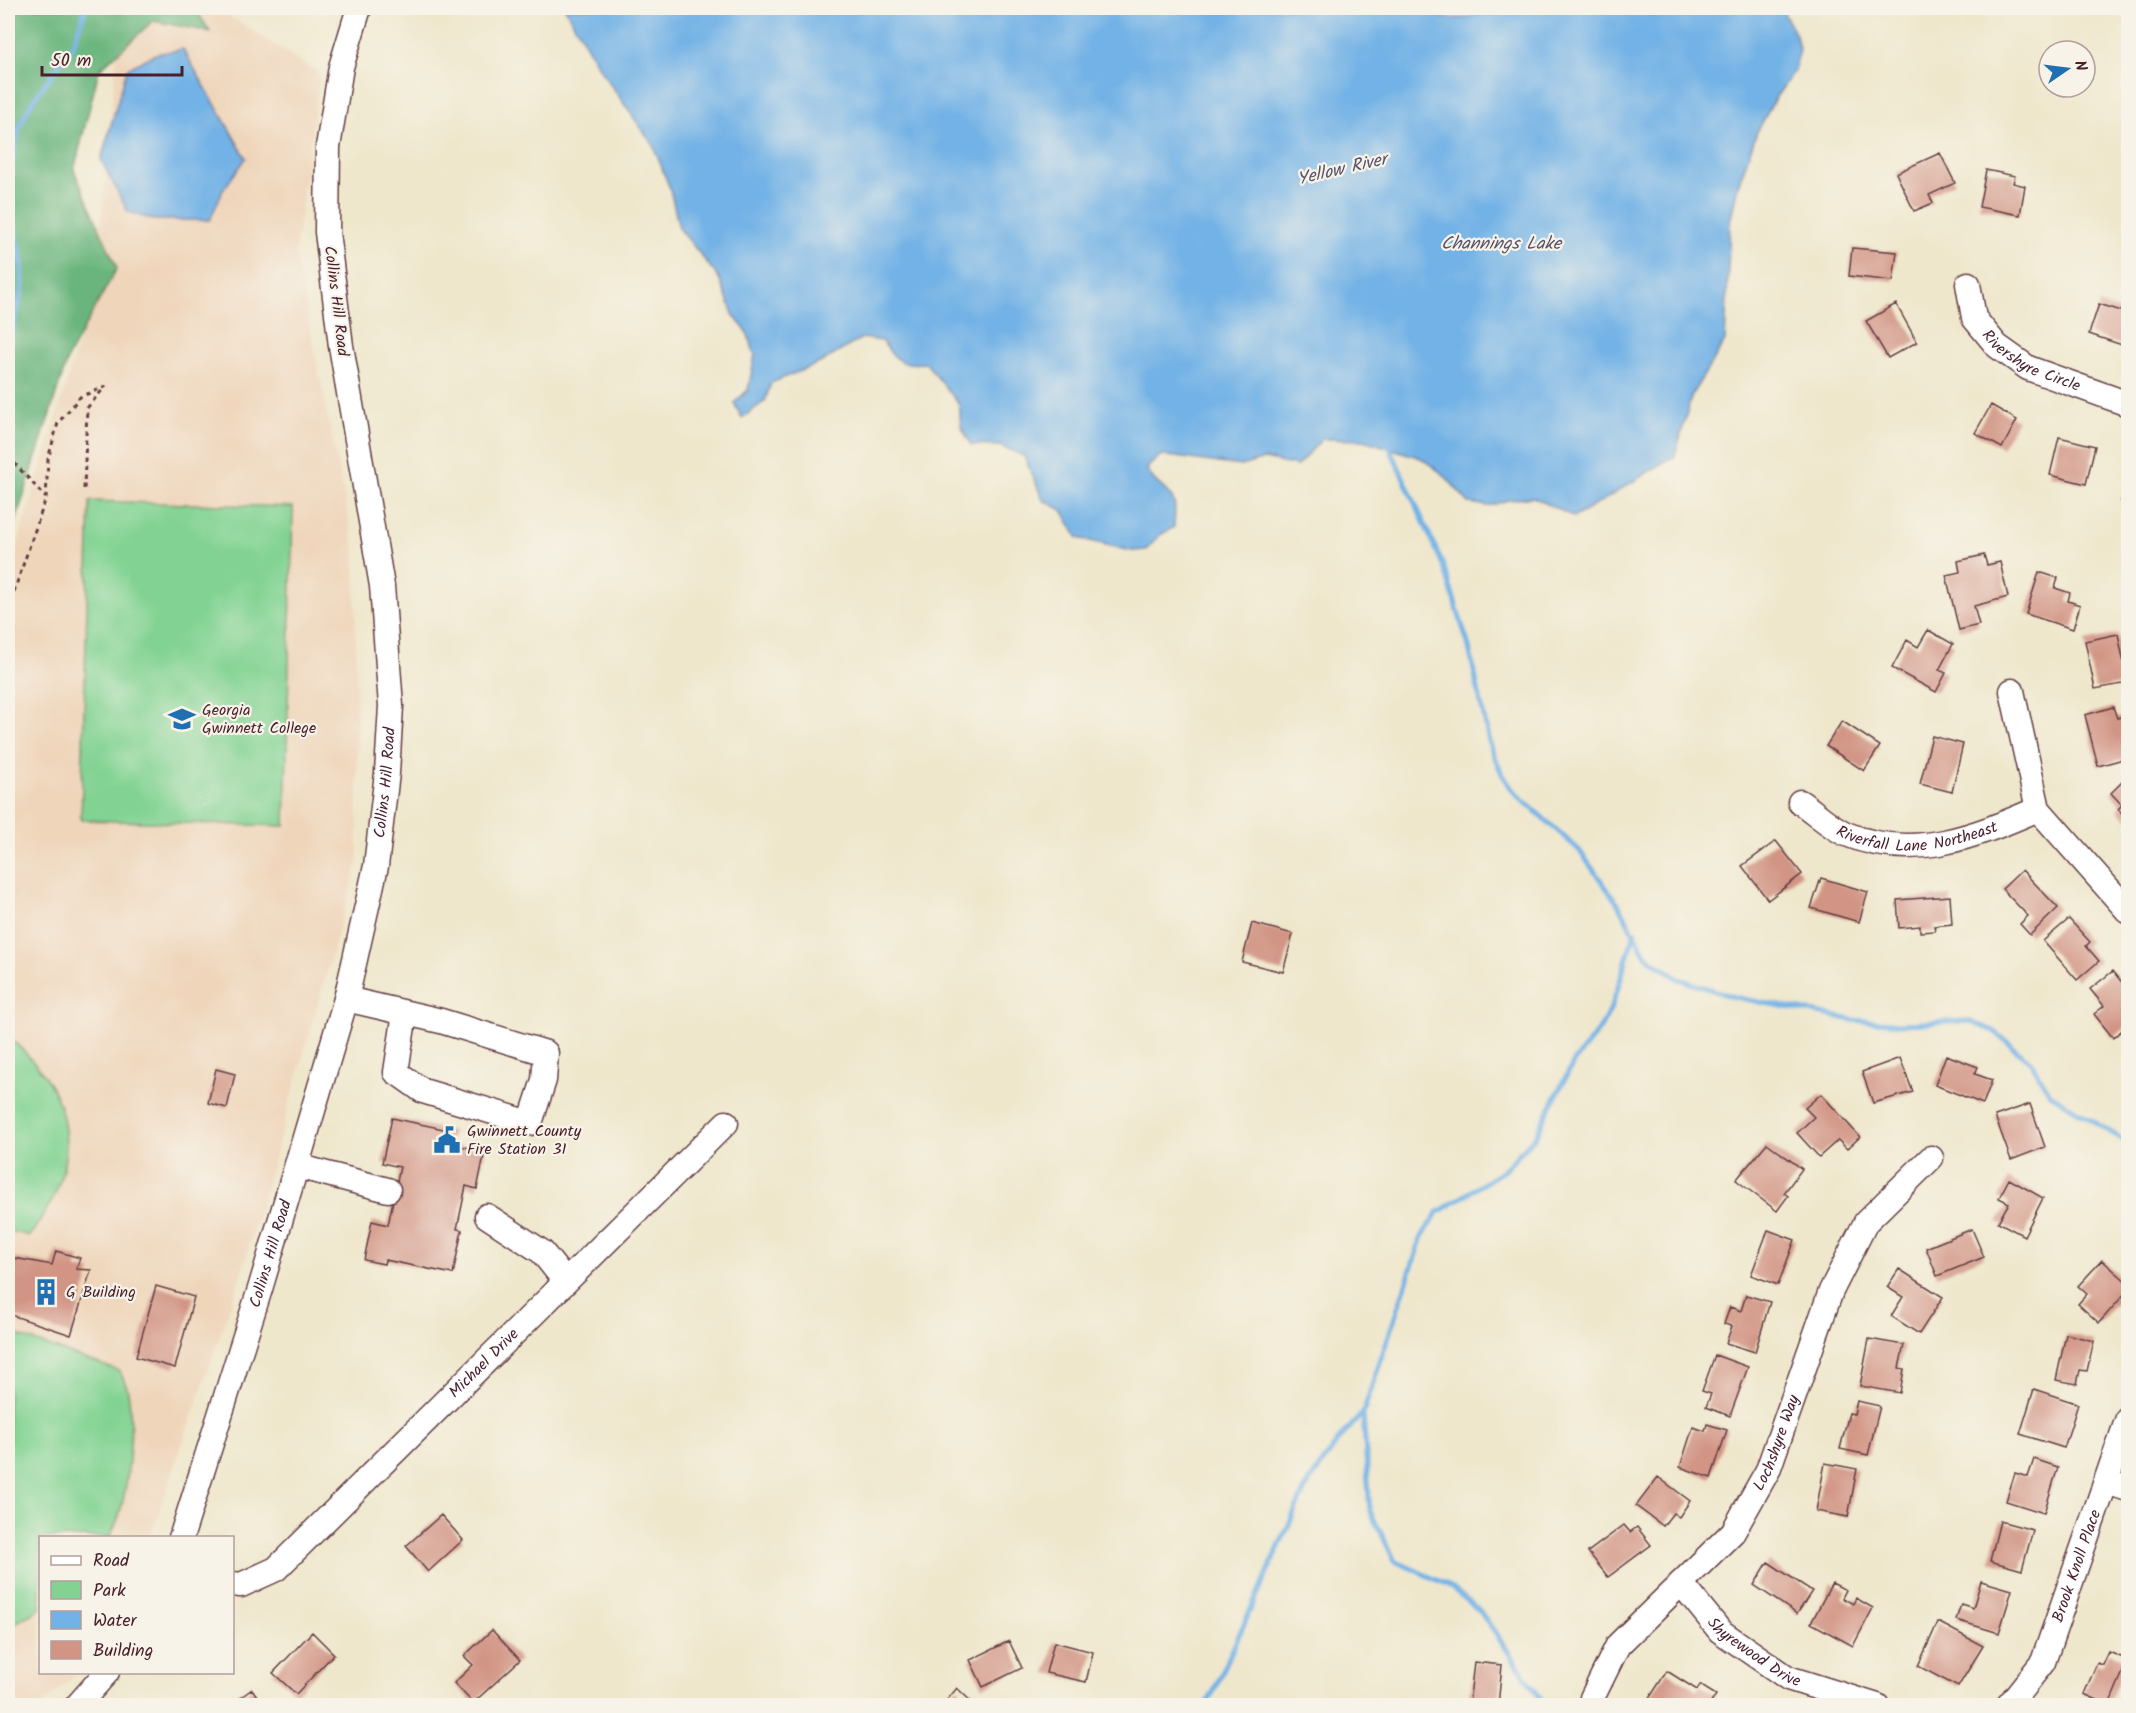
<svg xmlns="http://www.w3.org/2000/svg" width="2136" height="1713" font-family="Kalam,sans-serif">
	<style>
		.built { fill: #efd6bb }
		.green { fill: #82d393; stroke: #66795f; stroke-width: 1.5 }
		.forest { fill: #69b57d; stroke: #5a6a54; stroke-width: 1.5 }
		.water { fill: #73b2e6; stroke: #5e6888; stroke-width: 1.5 }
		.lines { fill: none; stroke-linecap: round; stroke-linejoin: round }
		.stream { stroke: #73b2e6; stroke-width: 5 }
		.building { fill: #d29585 }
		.minor-casing { stroke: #633d43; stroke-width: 27 }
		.path { stroke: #633d43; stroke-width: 3; stroke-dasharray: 4.5 4.5; stroke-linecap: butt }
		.minor { stroke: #fff; stroke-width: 24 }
		.labels { text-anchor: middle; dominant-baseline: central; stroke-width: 4.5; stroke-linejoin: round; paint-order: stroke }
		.street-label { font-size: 16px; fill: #4a1f2b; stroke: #f7f3e8 }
		.poi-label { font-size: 16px; fill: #4a1f2b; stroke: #f7f3e8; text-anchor: start }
		.water-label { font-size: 18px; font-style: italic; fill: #58526c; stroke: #f7f3e8 }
	</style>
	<rect width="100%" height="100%" fill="#f7f3e8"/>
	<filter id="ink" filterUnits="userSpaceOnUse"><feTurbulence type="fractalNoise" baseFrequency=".0167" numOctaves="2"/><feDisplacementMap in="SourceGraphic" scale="12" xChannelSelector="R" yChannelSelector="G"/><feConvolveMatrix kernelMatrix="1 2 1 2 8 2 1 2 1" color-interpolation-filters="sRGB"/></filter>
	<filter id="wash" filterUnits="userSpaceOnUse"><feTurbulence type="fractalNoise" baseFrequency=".008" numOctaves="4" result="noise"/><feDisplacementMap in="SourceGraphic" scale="24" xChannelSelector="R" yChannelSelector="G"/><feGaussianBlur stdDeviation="1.35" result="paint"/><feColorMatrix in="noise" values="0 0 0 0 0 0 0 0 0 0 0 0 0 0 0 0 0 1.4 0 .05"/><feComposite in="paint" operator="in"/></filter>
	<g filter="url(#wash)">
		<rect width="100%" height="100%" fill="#efe7cc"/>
		<path class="built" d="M121,8H217L320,74L295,253L355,551L358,862L241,1275L150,1537L40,1538V1672L78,1673L42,1705L8,1706V576L95,289Z"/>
		<path class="green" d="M90,501L293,507L285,826L81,820Z
			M8,1038C21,1046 30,1058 40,1070C68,1105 73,1151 56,1192C50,1207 38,1222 30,1236L8,1231Z
			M8,1332L120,1371C122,1377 127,1385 128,1392C134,1427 129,1509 109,1537L40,1538V1609L8,1627Z"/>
		<path class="forest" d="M8,8H195L210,32L153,21L99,70L74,170L117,268L68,357L8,545Z"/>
		<path class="water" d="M565,8H1375L1403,12L1432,11L1443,18H1465L1498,8H1781L1796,35L1799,50L1795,70L1776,97L1756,134L1738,186L1730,222L1725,341L1692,394L1675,456C1640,475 1610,499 1574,517L1533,497L1508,500L1489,506L1469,503L1444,475L1421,458L1364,440L1322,439L1297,466L1264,459L1241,466L1161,455L1147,468C1154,486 1168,487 1174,502C1176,509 1174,520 1174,527L1160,535L1146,550L1132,551L1078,538L1062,510L1043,500L1024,456L1000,446L971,445L961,426L959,404L926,363C899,365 898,363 882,341L862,338L822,362L771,383L765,401L742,418L734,403L748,390L755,355L747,332L734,316L719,278L679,228L670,189L653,145L601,71Z
			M183,49L246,158L223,190L210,220H154L128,212L101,160L127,69L155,54Z"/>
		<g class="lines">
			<path class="stream" d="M8,351L23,286L22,256L9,211L8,183L19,128L31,103L72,47L86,8
				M1389,446L1444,567L1469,647L1490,746L1502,774L1514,792L1579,850L1618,904L1646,956L1679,979L1734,997L1853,1020L1902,1024L1968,1021L1994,1031L2031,1062L2050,1094L2128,1143
				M1363,1413L1370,1511L1395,1561L1448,1585L1479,1610L1546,1706
				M1204,1706L1211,1697L1305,1489L1339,1439L1363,1413L1422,1236L1437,1213L1503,1171L1535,1137L1573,1063L1599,1030L1612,1006L1635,932"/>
		</g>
		<g id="blocks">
			<path class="building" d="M1940,153L1955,183L1929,195L1933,203L1914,211L1896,173Z
				M1986,170L2015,176L2013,183L2025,186L2020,215L1979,207Z
				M1852,248L1897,252L1893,281L1849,276Z
				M1896,304L1917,342L1888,358L1866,321Z
				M2099,304L2128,313V347L2089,334Z
				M1991,405L2017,420L2002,448L1975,433Z
				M2059,437L2095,446L2086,484L2050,475Z
				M2128,481V504L2121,501Z
				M1984,555L1987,565L2000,562L2008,597L1974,606L1979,625L1959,630L1946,575L1960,572L1958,561Z
				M2039,572L2058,578L2055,588L2070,593L2068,601L2080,605L2073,629L2026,614Z
				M1928,630L1953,644L1939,670L1946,673L1936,692L1892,668L1907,640L1918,647Z
				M2118,634L2128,683L2095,689L2085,641Z
				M2113,707L2117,718L2124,716L2128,731V739L2122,740L2127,758L2098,766L2085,715Z
				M1842,721L1880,746L1864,771L1826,746Z
				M1932,736L1963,744L1952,792L1920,784Z
				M2128,776V820L2118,809L2122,805L2111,793Z
				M1776,841L1802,874L1768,900L1742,866Z
				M2022,870L2058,908L2030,935L2020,924L2028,916L2002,889Z
				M1821,878L1868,892L1859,922L1811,908Z
				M1950,896L1952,924L1934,926L1935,931L1920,932V926L1899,928L1897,900Z
				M2069,919L2090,942L2086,946L2099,961L2077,980L2043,941Z
				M1252,923L1293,934L1283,972L1242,962Z
				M2113,971L2128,990V1025L2113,1038L2094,1014L2104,1006L2090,989Z
				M1946,1055L1978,1067L1975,1074L1992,1080L1983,1104L1935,1085Z
				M1900,1058L1913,1092L1873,1103L1862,1072Z
				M216,1069L235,1074L227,1108L208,1103Z
				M1821,1094L1860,1137L1847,1149L1838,1140L1819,1157L1797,1133L1814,1117L1805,1108Z
				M2030,1104L2045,1147L2011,1160L1995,1116Z
				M392,1118L453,1131L450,1144L485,1151L477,1189L466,1186L457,1229L462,1230L453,1274L385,1260L384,1264L364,1260L372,1221L388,1225L400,1167L382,1163Z
				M1767,1143L1802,1169L1784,1193L1788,1196L1777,1211L1736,1180Z
				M2009,1179L2043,1198L2024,1236L1998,1222L2009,1203L1999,1198Z
				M1972,1229L1984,1257L1937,1276L1926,1248Z
				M1768,1230L1795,1240L1778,1285L1751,1275Z
				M56,1251L80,1258L76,1269L91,1270L71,1335L8,1314V1257L52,1265Z
				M2102,1260L2128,1283V1290L2099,1323L2078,1304L2087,1294L2078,1286Z
				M1899,1269L1943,1297L1919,1334L1891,1316L1903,1297L1887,1287Z
				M156,1286L194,1297L175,1368L136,1357Z
				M1746,1295L1770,1302L1755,1352L1726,1343L1732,1326L1724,1324L1730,1307L1741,1311Z
				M2066,1334L2094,1341L2087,1371L2080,1370L2077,1384L2056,1380Z
				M1869,1339L1904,1345L1899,1368L1904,1369L1900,1393L1860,1386Z
				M1715,1355L1748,1367L1730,1416L1706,1407L1711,1394L1702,1391Z
				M2034,1389L2078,1404L2064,1448L2020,1434Z
				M1857,1401L1880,1406L1868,1455L1840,1449L1849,1413L1854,1414Z
				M1707,1424L1727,1430L1711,1478L1680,1467L1693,1427L1705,1431Z
				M2034,1459L2058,1467L2044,1513L2006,1501L2015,1473L2028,1477Z
				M1825,1463L1857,1469L1848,1517L1816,1511Z
				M1658,1477L1690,1501L1679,1517L1673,1513L1663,1526L1636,1506Z
				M441,1515L463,1540L428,1572L406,1546Z
				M2000,1521L2033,1530L2022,1570L1990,1561Z
				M1624,1525L1630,1532L1637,1527L1651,1545L1608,1577L1588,1552Z
				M1768,1562L1812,1591L1797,1614L1754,1585Z
				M1981,1581L2012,1590L1999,1633L1956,1620L1961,1604L1973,1608Z
				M1832,1583L1846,1590L1842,1598L1853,1604L1856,1598L1873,1608L1853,1646L1811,1623Z
				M1938,1622L1983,1646L1958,1687L1918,1666Z
				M492,1630L520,1660L473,1703L454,1683L473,1665L464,1656Z
				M312,1632L334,1654L296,1694L273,1673Z
				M1009,1641L1022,1668L983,1687L970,1660Z
				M1054,1642L1093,1652L1086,1682L1046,1673Z
				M2109,1652L2128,1660L2109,1705L2084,1694L2097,1663L2103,1665Z
				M1474,1662L1502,1665L1498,1706H1469Z
				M1667,1671L1697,1690L1700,1685L1716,1695L1709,1706H1656L1648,1700Z
				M957,1688L976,1706H942Z
				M252,1689L264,1706H229Z"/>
		</g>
	</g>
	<g filter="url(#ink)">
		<use href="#blocks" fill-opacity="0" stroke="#633d43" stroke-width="1.5"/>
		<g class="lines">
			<defs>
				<g id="minor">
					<path id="s1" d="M1968,284L1974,318L1997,346L2028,368L2128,404"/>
					<path d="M2012,691L2038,809L2128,911"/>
					<path id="s2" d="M1800,802C1815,812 1830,827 1846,834C1913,862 1976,836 2038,809"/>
					<path d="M346,999L441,1021L546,1053L544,1080L530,1123L423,1091L396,1072L405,1013"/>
					<path d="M297,1166L388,1190"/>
					<path d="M487,1216L542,1252L565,1281"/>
					<path d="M2107,1482L2128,1489"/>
					<path id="s3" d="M181,1538L260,1289L346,999L376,866L387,773L391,706L382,586L341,346L327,232L328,147L341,67L359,8"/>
					<path id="s4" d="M1681,1583L1720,1631L1788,1678L1877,1706"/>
					<path id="s5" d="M232,1584L241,1585L276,1569L726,1123"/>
					<path d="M77,1706L107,1672"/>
					<path id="s6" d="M1591,1706L1592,1698L1618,1645L1733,1532L1768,1470L1831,1291L1866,1222L1931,1158"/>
					<path id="s7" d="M2008,1706L2043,1662L2128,1418"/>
				</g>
			</defs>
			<use href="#minor" class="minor-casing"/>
			<path class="path" d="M8,456L46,498
				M84,489L87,408L105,387
				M8,609L46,498L48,459L58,423L80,397L107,386"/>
			<use href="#minor" class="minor"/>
		</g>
	</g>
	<defs>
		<symbol id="university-bare" viewBox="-9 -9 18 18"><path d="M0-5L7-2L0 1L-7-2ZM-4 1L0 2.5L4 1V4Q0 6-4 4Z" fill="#1f6fb2" stroke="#f7f3e8" stroke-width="2.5" paint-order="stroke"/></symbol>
		<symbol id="civic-bare" viewBox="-9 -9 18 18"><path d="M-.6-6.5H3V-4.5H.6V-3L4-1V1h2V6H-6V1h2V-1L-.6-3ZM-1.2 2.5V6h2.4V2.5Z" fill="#1f6fb2" stroke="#f7f3e8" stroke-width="2.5" paint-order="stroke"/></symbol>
		<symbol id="building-bare" viewBox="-9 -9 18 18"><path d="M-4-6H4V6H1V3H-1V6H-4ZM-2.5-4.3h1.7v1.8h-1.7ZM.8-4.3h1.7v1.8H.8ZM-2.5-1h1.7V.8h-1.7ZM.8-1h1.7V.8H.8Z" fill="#1f6fb2" stroke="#f7f3e8" stroke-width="2.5" paint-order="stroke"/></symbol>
	</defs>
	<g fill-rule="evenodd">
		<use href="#university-bare" x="163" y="700" width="38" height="38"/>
		<use href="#civic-bare" x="428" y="1121" width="38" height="38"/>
		<use href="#building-bare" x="27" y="1273" width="38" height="38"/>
	</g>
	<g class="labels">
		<g class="street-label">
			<text transform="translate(336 301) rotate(83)">Collins Hill Road</text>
			<text stroke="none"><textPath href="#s1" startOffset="108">Rivershyre Circle</textPath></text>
			<text stroke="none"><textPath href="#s3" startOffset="784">Collins Hill Road</textPath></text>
			<text stroke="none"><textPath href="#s2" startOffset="129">Riverfall Lane Northeast</textPath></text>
			<text stroke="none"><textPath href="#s3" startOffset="298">Collins Hill Road</textPath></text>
			<text stroke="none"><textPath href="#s5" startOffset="340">Michael Drive</textPath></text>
			<text stroke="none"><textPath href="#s6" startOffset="328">Lochshyre Way</textPath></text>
			<text stroke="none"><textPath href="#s7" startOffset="158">Brook Knoll Place</textPath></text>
			<text stroke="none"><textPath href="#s4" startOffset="102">Shyrewood Drive</textPath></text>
		</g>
		<g class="poi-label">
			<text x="202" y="710">Georgia<tspan x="202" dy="18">Gwinnett College</tspan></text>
			<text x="467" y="1131">Gwinnett County<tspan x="467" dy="18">Fire Station 31</tspan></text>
			<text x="66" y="1292">G Building</text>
		</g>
		<g class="water-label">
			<text transform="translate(1342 170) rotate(-13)">Yellow River</text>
			<text x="1501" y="244">Channings Lake</text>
		</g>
	</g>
	<rect width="2136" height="1713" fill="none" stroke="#f7f3e8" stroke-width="30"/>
	<rect x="39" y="1536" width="195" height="138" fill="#f7f3e8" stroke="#b29e9c" stroke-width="1.5"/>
	<rect x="51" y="1556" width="30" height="9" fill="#ffffff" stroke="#b29e9c" stroke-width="1.5"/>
	<text x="93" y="1566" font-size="18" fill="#4a1f2b">Road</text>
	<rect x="51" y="1581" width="30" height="18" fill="#82d393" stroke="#b29e9c" stroke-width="1.5"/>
	<text x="93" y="1596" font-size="18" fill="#4a1f2b">Park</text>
	<rect x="51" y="1611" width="30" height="18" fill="#73b2e6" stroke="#b29e9c" stroke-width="1.5"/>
	<text x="93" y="1626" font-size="18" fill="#4a1f2b">Water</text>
	<rect x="51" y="1641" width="30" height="18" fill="#d29585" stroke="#b29e9c" stroke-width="1.5"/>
	<text x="93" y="1656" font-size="18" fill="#4a1f2b">Building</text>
	<g transform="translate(2067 69) rotate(76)"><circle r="28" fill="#f7f3e8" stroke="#b29e9c" stroke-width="1.5"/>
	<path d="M0-4.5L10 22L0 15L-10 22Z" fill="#1f6fb2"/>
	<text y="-9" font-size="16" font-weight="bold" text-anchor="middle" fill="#4a1f2b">N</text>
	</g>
	<path d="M42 66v9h140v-9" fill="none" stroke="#4a1f2b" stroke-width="3"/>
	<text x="51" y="66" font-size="18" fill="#4a1f2b" stroke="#f7f3e8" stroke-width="4.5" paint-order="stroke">50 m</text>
</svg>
